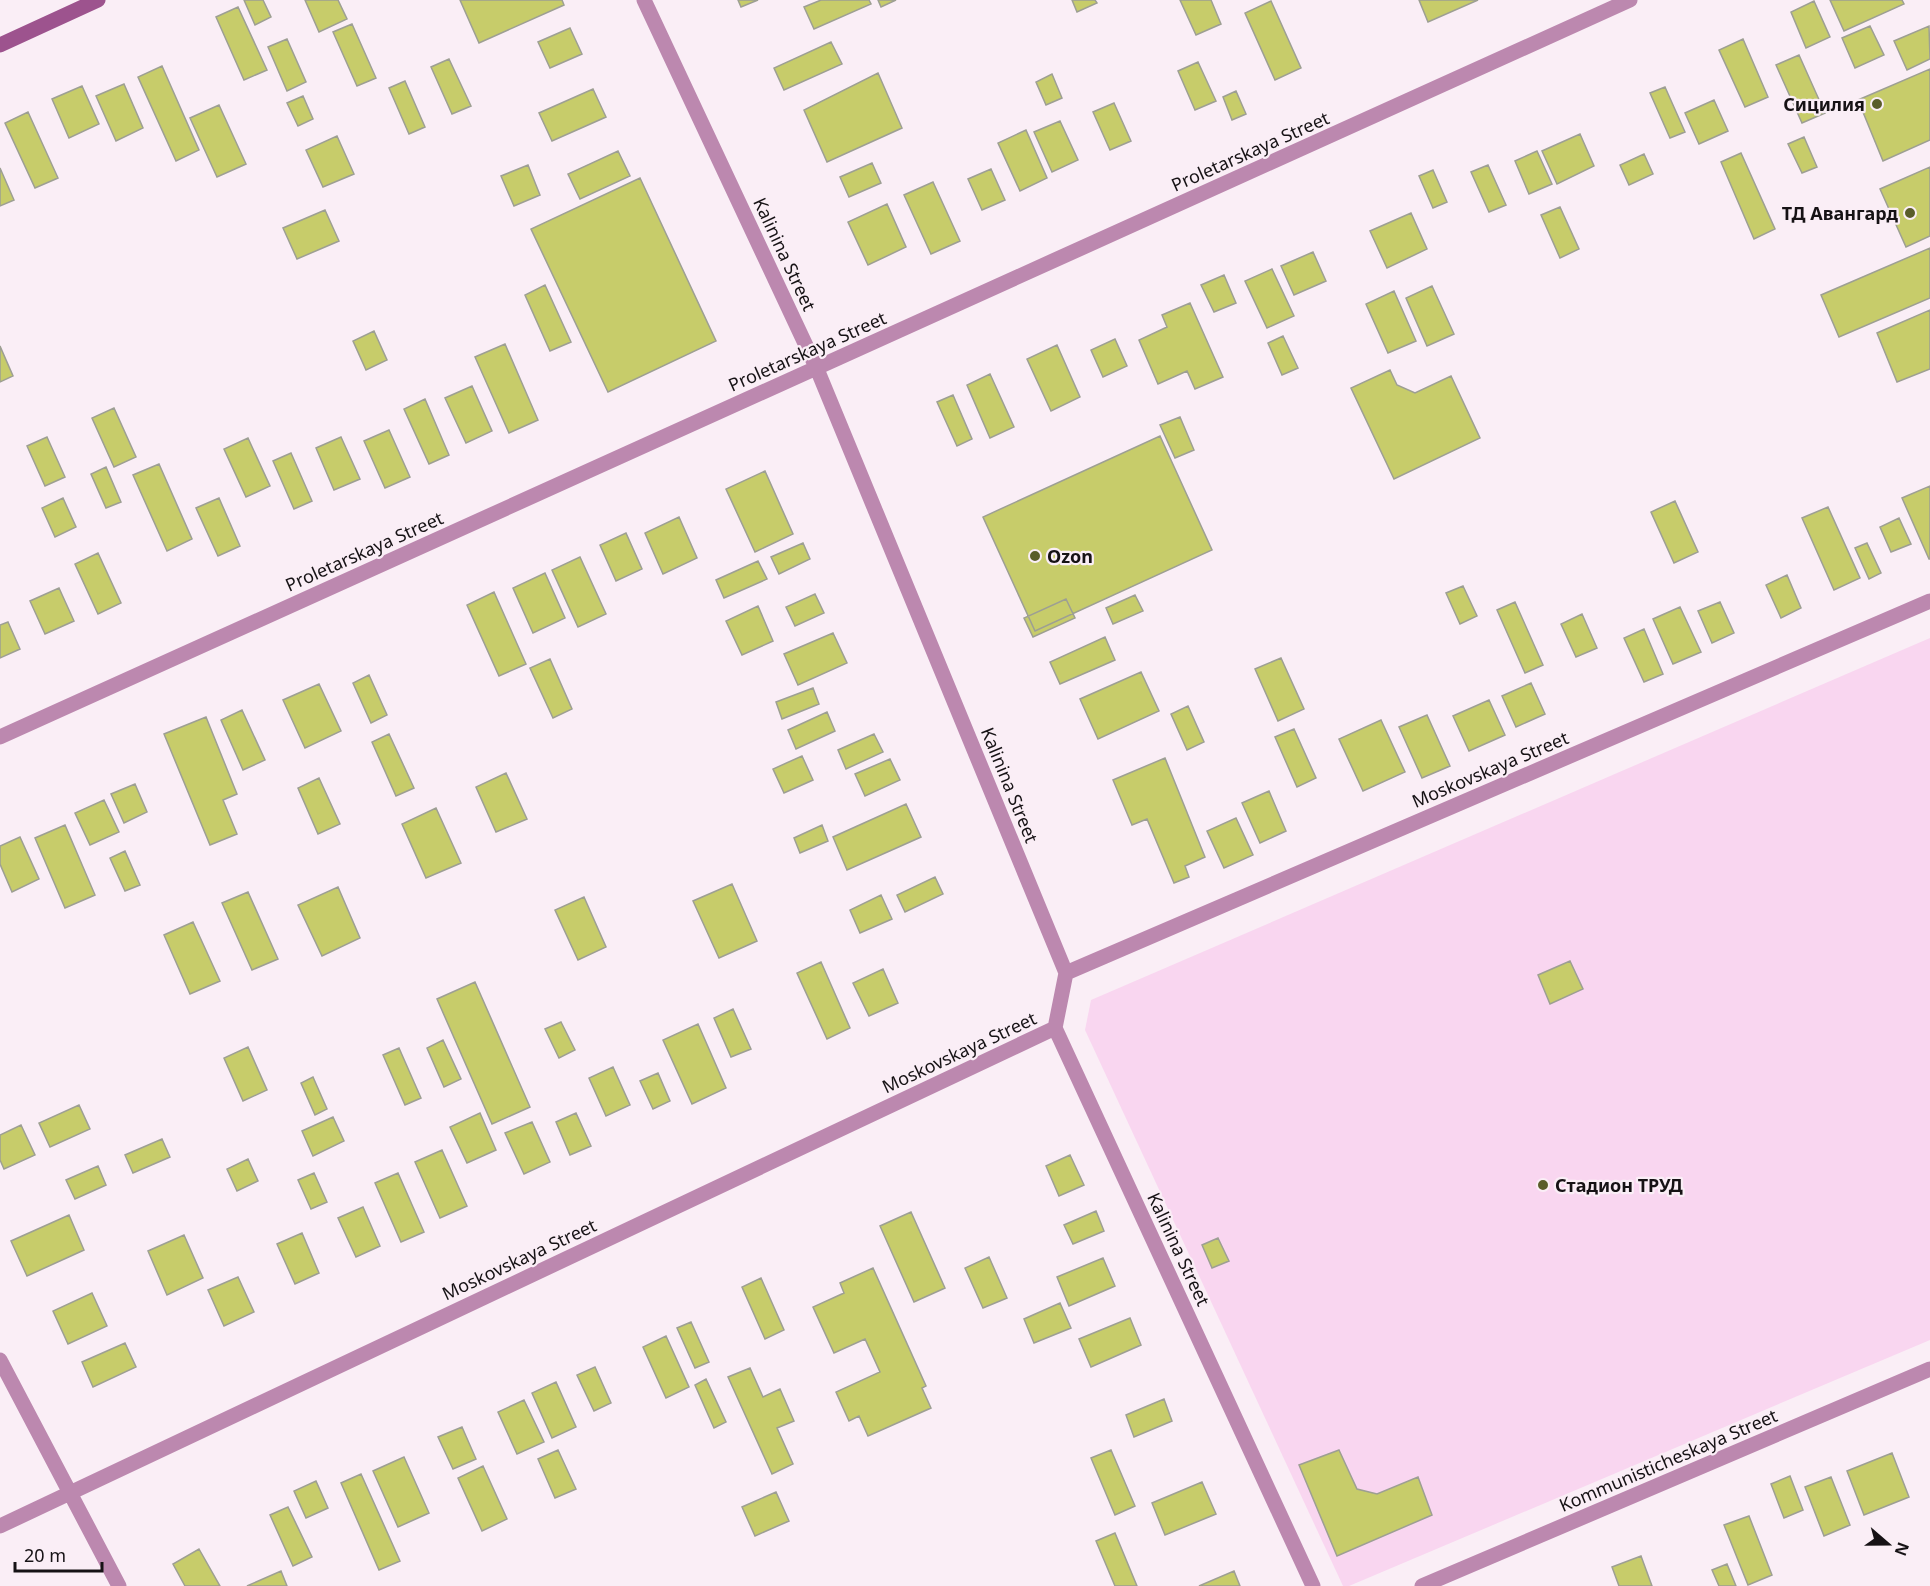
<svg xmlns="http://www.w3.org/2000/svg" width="1930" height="1586" font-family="'Noto Sans',sans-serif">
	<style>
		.green { fill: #f9d6f0 }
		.building { fill: #c7cc6a; stroke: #9d9f93; stroke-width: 1.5 }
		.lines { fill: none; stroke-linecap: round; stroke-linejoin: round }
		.minor { stroke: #bc88af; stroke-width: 15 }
		.secondary { stroke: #9d538e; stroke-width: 15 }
		.poi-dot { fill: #5a5d2a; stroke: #faeef6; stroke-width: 2 }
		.labels { text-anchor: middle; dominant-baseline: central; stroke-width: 4.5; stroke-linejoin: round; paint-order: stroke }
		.poi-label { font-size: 18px; font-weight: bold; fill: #161215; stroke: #faeef6; text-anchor: end }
		.street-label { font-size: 18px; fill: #161215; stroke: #faeef6 }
	</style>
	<rect width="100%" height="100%" fill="#faeef6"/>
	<path class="green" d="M1930,638V1340L1349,1586H1343L1085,1030L1091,1000Z"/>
	<path class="building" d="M244,0H263L271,17L255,25Z
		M305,0H338L347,19L319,32Z
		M460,0H562L564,5L479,43Z
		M738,0H758L741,7Z
		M821,0H869L871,4L814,29L804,7Z
		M878,0H896L881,7Z
		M1072,0H1095L1097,3L1077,12Z
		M1180,0H1211L1221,24L1196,35Z
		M1419,0H1478L1428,22Z
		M1830,0H1902L1904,4L1844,31Z
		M1271,1L1301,68L1275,80L1245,13Z
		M1814,1L1830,37L1806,48L1791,12Z
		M238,7L267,70L244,80L216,17Z
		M352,24L376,78L357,86L333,32Z
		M1870,26L1884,55L1855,68L1842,38Z
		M1929,26L1930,59L1907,70L1894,41Z
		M570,28L582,54L550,68L538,42Z
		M287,39L306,82L287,91L268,47Z
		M1743,39L1768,97L1745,107L1719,50Z
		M831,42L842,64L784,90L774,68Z
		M1799,55L1825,113L1802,123L1776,65Z
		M449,59L471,106L452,114L431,67Z
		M1198,62L1216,101L1195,110L1178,71Z
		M162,66L199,150L176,161L138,77Z
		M1930,69V140L1883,161L1858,100Z
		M878,73L902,128L827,162L804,110Z
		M1052,74L1062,98L1046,105L1036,82Z
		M405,81L425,127L409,134L389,88Z
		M124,84L143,128L116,141L96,96Z
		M82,86L99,124L69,138L52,99Z
		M1665,87L1685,132L1670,138L1650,93Z
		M593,89L606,117L552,141L539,113Z
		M1236,91L1246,114L1232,120L1223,97Z
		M303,96L313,119L298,126L287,103Z
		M1714,100L1728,131L1699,144L1685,113Z
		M1114,103L1131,141L1110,150L1093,112Z
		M219,105L246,164L217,177L190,118Z
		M28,112L58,178L35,188L5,123Z
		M1060,121L1078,160L1052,172L1034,132Z
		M1026,130L1047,178L1020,191L998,143Z
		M1580,134L1594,166L1557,184L1542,151Z
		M337,136L354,174L323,187L306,150Z
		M1804,137L1817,167L1802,173L1788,144Z
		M618,151L630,176L580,199L568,174Z
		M1537,151L1552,184L1529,194L1515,161Z
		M1741,153L1775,229L1754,239L1721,162Z
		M1644,154L1653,174L1629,185L1620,165Z
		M872,163L881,183L849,197L840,177Z
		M528,165L540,195L514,206L501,176Z
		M1488,165L1506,205L1489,212L1471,172Z
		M1930,167V236L1906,247L1880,189Z
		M0,168L14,200L0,206Z
		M991,169L1005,200L982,210L968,179Z
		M1433,170L1447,202L1433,208L1419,176Z
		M640,178L716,341L608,392L531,229Z
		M933,182L960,241L931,254L904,195Z
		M887,204L906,247L868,265L848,222Z
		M1560,207L1579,249L1560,258L1541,215Z
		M325,210L339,241L297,259L283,228Z
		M1411,213L1427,249L1387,268L1370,231Z
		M1930,248V298L1839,337L1821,295Z
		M1313,252L1326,281L1294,295L1281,266Z
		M1272,269L1294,316L1267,328L1245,281Z
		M1224,275L1236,303L1214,312L1201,285Z
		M545,285L571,342L550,351L525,295Z
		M1432,286L1454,334L1427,346L1406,298Z
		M1394,291L1416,341L1388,353L1366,304Z
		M1190,303L1223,377L1195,389L1187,371L1158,384L1139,340L1167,327L1162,315Z
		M1930,310V369L1897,382L1877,333Z
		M374,331L387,360L366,370L353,341Z
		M1283,336L1298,368L1282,375L1268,343Z
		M1115,339L1127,366L1103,377L1091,350Z
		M505,344L538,420L509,433L475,357Z
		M1057,345L1080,397L1051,411L1027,359Z
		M0,346L13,376L0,382Z
		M1390,370L1397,385L1415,393L1451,376L1480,438L1394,479L1351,388Z
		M990,374L1014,427L990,438L967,385Z
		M472,386L492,431L466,443L445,398Z
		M953,395L972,439L957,446L937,402Z
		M425,399L449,455L429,464L404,409Z
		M114,408L136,457L114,467L92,418Z
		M1180,417L1194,450L1175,458L1160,425Z
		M389,430L410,477L385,488L364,441Z
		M1160,436L1212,550L1035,631L983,517Z
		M47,437L65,477L45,486L27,446Z
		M341,437L360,479L334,490L316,448Z
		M248,438L270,486L246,497L224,449Z
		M291,453L312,501L294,509L273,461Z
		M159,464L192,539L167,551L133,475Z
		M106,467L121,502L106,508L91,474Z
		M765,471L793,534L755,552L726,489Z
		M1930,486V559H1929L1902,498Z
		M63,498L76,527L55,537L42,508Z
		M219,498L240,546L218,556L196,508Z
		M1675,501L1698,552L1674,563L1651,512Z
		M1828,507L1860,578L1834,590L1802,518Z
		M679,517L697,558L663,574L645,533Z
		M1899,518L1911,544L1891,552L1880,527Z
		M626,533L642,569L616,581L600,545Z
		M803,543L810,559L779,574L771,557Z
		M1867,543L1881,573L1869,579L1855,548Z
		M98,553L121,603L98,614L75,564Z
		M580,557L606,614L578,627L552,570Z
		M758,561L767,579L724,598L716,580Z
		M545,573L565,618L533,633L513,588Z
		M1787,575L1801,608L1781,618L1766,585Z
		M1463,586L1477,616L1460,624L1446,593Z
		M59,588L74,621L45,634L30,601Z
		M494,592L526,664L499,676L467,605Z
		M815,594L824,613L795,626L786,607Z
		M1135,595L1143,611L1113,624L1106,608Z
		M1066,599L1075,618L1033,637L1024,618Z
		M1515,602L1543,665L1525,673L1497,610Z
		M1720,602L1734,633L1712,643L1698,611Z
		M758,606L773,641L742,655L726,621Z
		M1680,607L1701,652L1673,664L1653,619Z
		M1582,614L1597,648L1576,657L1561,624Z
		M8,622L20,649L0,658V625Z
		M1644,629L1663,674L1644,682L1624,638Z
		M833,633L847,663L798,685L784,654Z
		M1105,637L1115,660L1060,684L1050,662Z
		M1281,658L1304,709L1278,721L1255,669Z
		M550,659L572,709L553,718L530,668Z
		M1141,672L1159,711L1098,739L1080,699Z
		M369,675L387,715L371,723L353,683Z
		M1531,683L1545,714L1516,727L1502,696Z
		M319,684L341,731L305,748L283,700Z
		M813,688L819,704L782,719L776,702Z
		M1489,700L1505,735L1469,751L1453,716Z
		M1188,706L1204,742L1187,750L1171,714Z
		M242,710L265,760L243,770L221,720Z
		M827,712L835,731L796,749L788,730Z
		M1427,715L1450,766L1422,778L1399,727Z
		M206,717L237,794L223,800L237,834L210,845L164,734Z
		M1381,720L1405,772L1363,791L1339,739Z
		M1294,729L1316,778L1297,787L1275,737Z
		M389,734L414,788L396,796L372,742Z
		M874,734L883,752L846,769L838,750Z
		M802,756L813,780L784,793L773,769Z
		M1165,758L1205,857L1185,866L1189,877L1174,883L1147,819L1132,825L1113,780Z
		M890,759L900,780L865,796L855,774Z
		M506,773L527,819L496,832L476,787Z
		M319,778L340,824L318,834L298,788Z
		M135,784L147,812L124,823L111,794Z
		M1269,791L1286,831L1260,843L1242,803Z
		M104,800L119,832L90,845L75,813Z
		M906,804L921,837L847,870L833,837Z
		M436,808L461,863L426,878L402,824Z
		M1236,818L1253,855L1224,868L1207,831Z
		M65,825L95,895L65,908L35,838Z
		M822,825L828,841L800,853L794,838Z
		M20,837L39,879L12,892L0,864V846Z
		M125,851L140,885L125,891L110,858Z
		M935,877L943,894L905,912L897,895Z
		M732,884L757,941L719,958L693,901Z
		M338,887L360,938L322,956L298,905Z
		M248,892L278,959L252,970L222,903Z
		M881,895L892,919L860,933L850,910Z
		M584,897L606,947L578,960L555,910Z
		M193,922L220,981L190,994L164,935Z
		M1570,961L1583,989L1550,1004L1538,975Z
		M821,962L850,1028L827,1039L797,973Z
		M883,969L898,1003L869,1016L853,983Z
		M475,982L530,1107L492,1124L437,999Z
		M733,1009L751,1049L731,1057L714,1018Z
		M561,1022L575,1050L559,1058L545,1029Z
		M698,1024L726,1088L692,1104L663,1040Z
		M443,1040L461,1079L444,1087L427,1048Z
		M248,1047L267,1090L243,1101L224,1058Z
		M399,1048L421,1098L405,1105L383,1055Z
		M613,1067L630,1105L606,1116L589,1078Z
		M658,1073L670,1101L653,1109L640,1081Z
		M313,1077L327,1109L315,1115L301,1083Z
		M79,1105L90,1129L50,1147L39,1123Z
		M480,1113L496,1150L467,1163L450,1127Z
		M576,1113L591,1146L570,1155L556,1122Z
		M333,1117L344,1141L313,1156L302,1131Z
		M532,1122L550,1162L524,1174L505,1133Z
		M21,1125L35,1155L4,1169L0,1160V1135Z
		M162,1139L170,1157L133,1173L125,1155Z
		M442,1150L467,1206L440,1218L415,1162Z
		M1070,1155L1084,1185L1059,1196L1046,1166Z
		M248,1159L258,1181L237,1191L227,1169Z
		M98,1166L106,1185L75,1199L66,1180Z
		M314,1173L327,1202L311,1209L298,1180Z
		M398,1173L424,1232L401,1242L375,1183Z
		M363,1207L380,1246L356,1257L338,1218Z
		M1096,1211L1104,1231L1073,1244L1064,1225Z
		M911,1212L945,1288L914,1302L880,1226Z
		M69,1215L84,1250L27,1276L11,1241Z
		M302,1233L319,1273L295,1284L277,1244Z
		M184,1235L203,1278L167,1295L148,1251Z
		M1218,1238L1229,1261L1212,1268L1202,1245Z
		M989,1257L1007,1298L983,1308L965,1268Z
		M1103,1258L1115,1286L1069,1306L1057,1277Z
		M873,1268L926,1386L922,1388L931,1408L868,1436L859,1416L849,1421L836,1392L880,1372L865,1339L834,1353L813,1307L844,1293L840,1283Z
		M238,1277L254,1312L224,1326L208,1290Z
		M761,1278L784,1330L765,1339L742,1287Z
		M92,1293L107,1326L68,1344L53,1311Z
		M1060,1303L1071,1328L1034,1343L1024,1319Z
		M1130,1318L1141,1345L1091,1367L1079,1339Z
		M691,1322L709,1362L695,1368L677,1328Z
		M666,1336L689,1387L666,1398L643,1347Z
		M125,1343L136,1367L93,1387L82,1362Z
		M595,1367L611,1403L594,1411L577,1375Z
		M750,1368L763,1397L780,1389L794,1421L777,1428L793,1464L772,1474L728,1377Z
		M706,1379L726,1422L714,1428L695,1385Z
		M556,1382L576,1427L552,1438L532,1393Z
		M1164,1399L1172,1421L1134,1437L1126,1415Z
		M524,1400L544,1442L517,1454L498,1412Z
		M462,1427L476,1459L453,1469L438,1437Z
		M558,1450L576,1489L555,1498L538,1459Z
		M1111,1450L1135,1506L1115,1515L1091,1458Z
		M1339,1450L1357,1489L1377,1494L1418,1477L1432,1515L1337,1556L1299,1465Z
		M1892,1453L1909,1497L1864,1515L1847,1471Z
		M404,1457L429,1513L398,1527L373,1471Z
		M483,1466L507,1519L482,1531L458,1478Z
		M361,1474L400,1561L379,1570L341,1483Z
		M1790,1476L1803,1510L1784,1518L1771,1484Z
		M1831,1477L1850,1525L1824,1536L1805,1487Z
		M316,1481L328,1508L306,1518L294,1491Z
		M1202,1482L1216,1514L1165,1535L1152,1503Z
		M776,1492L789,1521L755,1536L742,1507Z
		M288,1507L312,1557L293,1566L270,1515Z
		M1749,1516L1772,1575L1748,1585L1724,1525Z
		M1115,1533L1137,1586H1115L1096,1541Z
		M199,1549L220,1586H185L173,1564Z
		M1641,1556L1652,1586H1619L1612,1567Z
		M1727,1564L1736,1586H1719L1712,1570Z
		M281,1571L287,1586H247Z
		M1234,1571L1240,1586H1199Z"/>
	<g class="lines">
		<path class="minor" d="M644,0L817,369L1066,973L1055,1028L1313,1586
			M0,737L1630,0
			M1066,973L1930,601
			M0,1360L119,1586
			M0,1526L1055,1028
			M1422,1586L1930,1369"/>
		<path class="secondary" d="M0,45L98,0"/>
	</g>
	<g class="poi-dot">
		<circle cx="1877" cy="104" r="6"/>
		<circle cx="1910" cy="213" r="6"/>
		<circle cx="1035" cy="556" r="6"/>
		<circle cx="1543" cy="1185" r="6"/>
	</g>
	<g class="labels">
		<g class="poi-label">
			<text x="1865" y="104">Сицилия</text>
			<text x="1898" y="213">ТД Авангард</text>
			<text x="1047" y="556" text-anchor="start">Ozon</text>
			<text x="1555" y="1185" text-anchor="start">Стадион ТРУД</text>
		</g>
		<g class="street-label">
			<text transform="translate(1250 151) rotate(-24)">Proletarskaya Street</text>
			<text transform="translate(785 254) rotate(65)">Kalinina Street</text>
			<text transform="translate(807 351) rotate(-24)">Proletarskaya Street</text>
			<text transform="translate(364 551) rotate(-24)">Proletarskaya Street</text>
			<text transform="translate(1490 769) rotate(-23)">Moskovskaya Street</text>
			<text transform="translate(1010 785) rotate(68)">Kalinina Street</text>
			<text transform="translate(959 1052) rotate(-25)">Moskovskaya Street</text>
			<text transform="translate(1179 1249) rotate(65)">Kalinina Street</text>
			<text transform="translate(519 1259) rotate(-25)">Moskovskaya Street</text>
			<text transform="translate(1668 1460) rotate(-23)">Kommunisticheskaya Street</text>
		</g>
	</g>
	<g transform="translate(1888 1544) rotate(110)" stroke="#faeef6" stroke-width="4.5" paint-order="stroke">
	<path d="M0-4.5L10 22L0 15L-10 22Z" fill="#161215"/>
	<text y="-9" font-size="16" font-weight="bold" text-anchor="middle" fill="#161215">N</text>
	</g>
	<path d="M15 1562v9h87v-9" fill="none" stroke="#161215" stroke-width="3"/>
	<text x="24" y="1562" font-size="18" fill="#161215" stroke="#faeef6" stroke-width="4.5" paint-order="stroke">20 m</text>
</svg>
